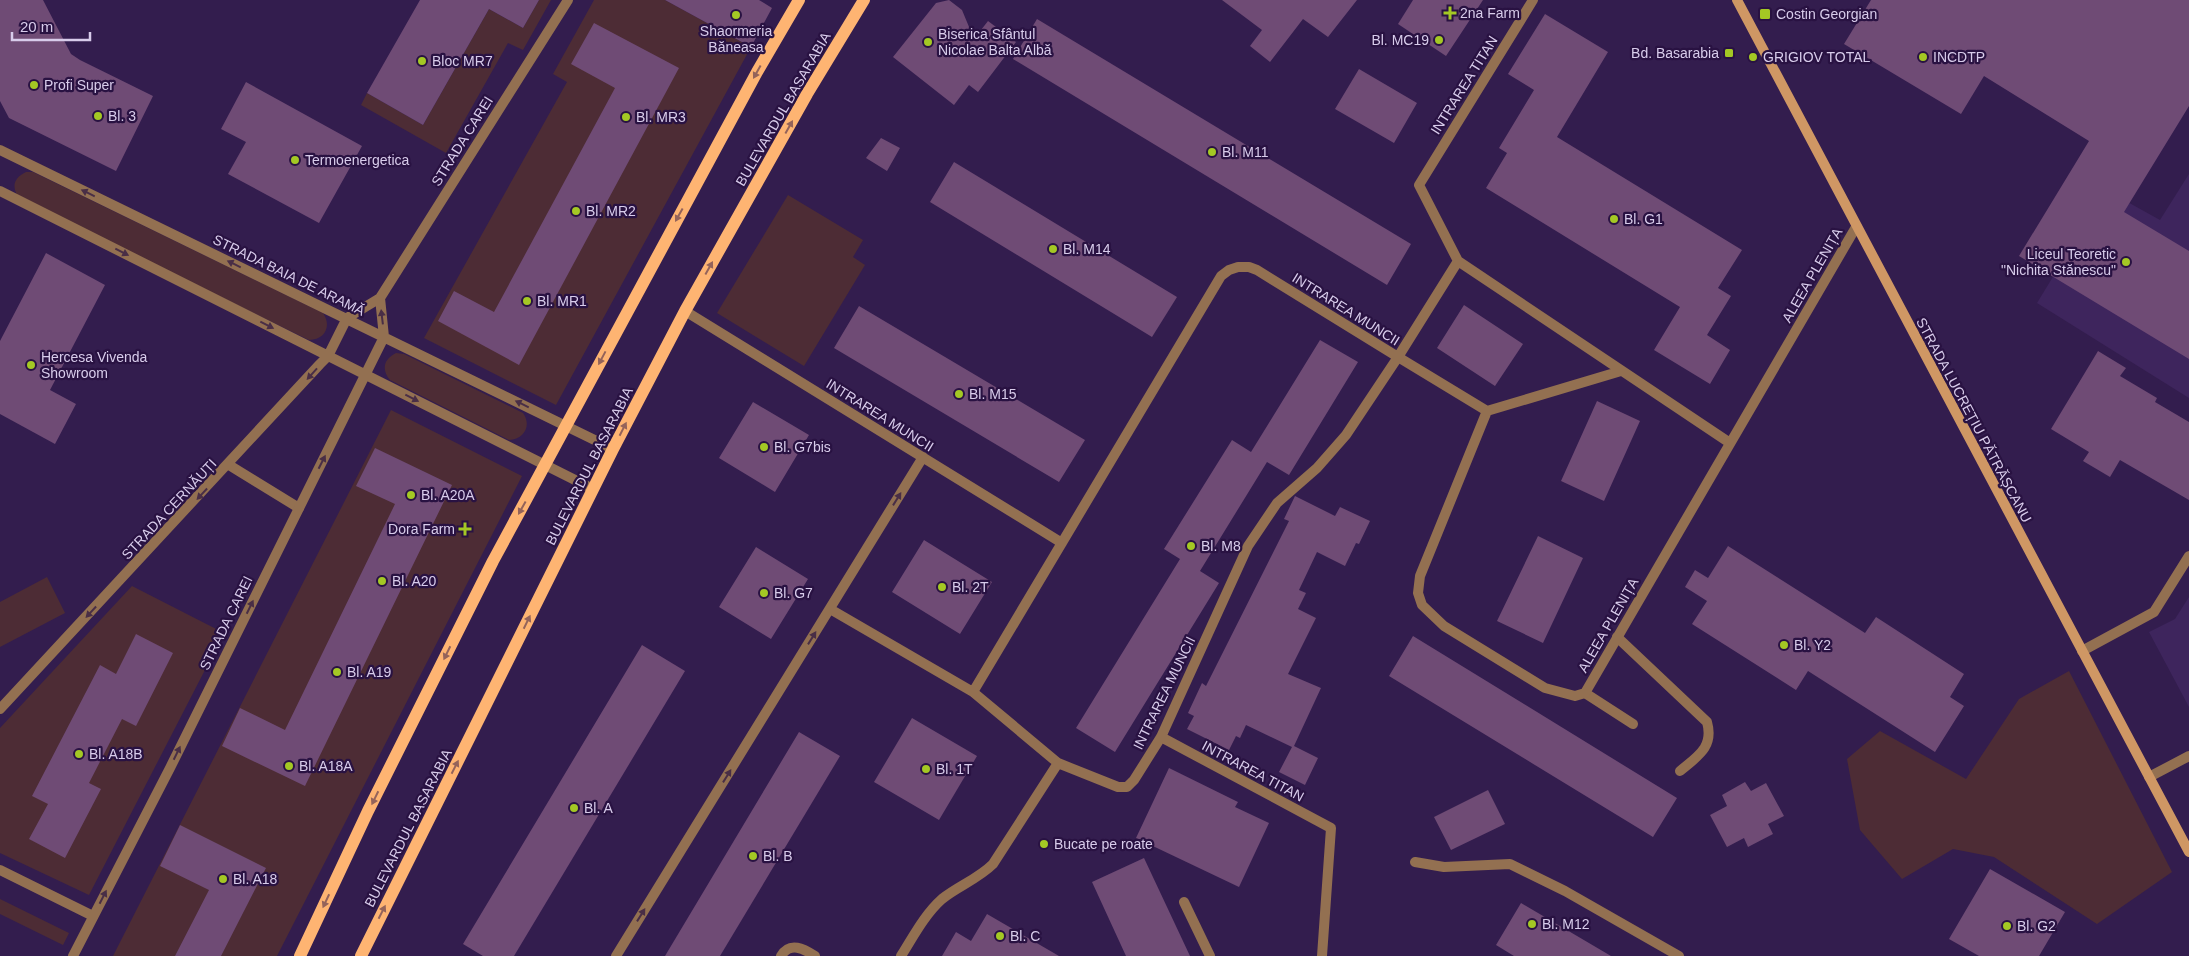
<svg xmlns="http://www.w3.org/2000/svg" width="2189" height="956" font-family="Helvetica,sans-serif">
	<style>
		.built { fill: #3e255d }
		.green { fill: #4d2c35 }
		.building { fill: #6f4b75 }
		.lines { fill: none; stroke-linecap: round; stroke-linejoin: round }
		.service { stroke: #937051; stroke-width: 10 }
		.minor { stroke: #937051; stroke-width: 10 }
		.secondary { stroke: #cf9764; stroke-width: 10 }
		.primary { stroke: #feb472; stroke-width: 12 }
		.oneway { fill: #94635a }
		.oneway2 { fill: #492e46 }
		.poi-dot { fill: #a4c824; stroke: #291242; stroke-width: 2 }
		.labels { text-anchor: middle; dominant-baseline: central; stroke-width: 4.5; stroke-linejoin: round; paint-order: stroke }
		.poi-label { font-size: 14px; fill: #d8cceb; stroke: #291242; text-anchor: start }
		.street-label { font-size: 14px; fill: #d8cceb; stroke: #291242 }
	</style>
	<rect width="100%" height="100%" fill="#331d4e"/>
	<path class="built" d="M2189,174V398L2037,303L2106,190L2160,220Z
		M2189,597V707L2149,632L2175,619Z"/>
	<path class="green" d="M539,0H551L523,50L508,43L446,153L361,105L367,93L423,125L489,9L523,28Z
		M594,0H665L751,47L556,405L424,338L567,82L553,74Z
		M26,172H33L323,313C332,326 325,340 309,340L20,199C11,188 13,178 26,172Z
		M788,195L863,240L853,257L865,265L804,366L717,313Z
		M396,353L404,354L523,413C532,426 524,439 509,440L390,380C381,369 384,359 396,353Z
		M391,410L522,476L277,956H113Z
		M47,577L65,613L0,647V602Z
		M132,586L224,633L89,895L0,853V728Z
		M2069,671L2172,872L2097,924L1994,857L1953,849L1902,879L1860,830L1847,759L1880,731L1966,779L2019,699Z
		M0,899L69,933L63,945L0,914Z"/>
	<path class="building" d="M0,0H43L71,54L80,60L153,96L116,171L9,118L0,101Z
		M420,0H539L523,28L489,9L423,125L367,93Z
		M665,0H759L772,8L751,47Z
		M949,0L962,10L974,39L988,21L1016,42L978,92L969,85L954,105L893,57L936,3Z
		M1222,0H1357L1328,37L1303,19L1270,62L1250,46L1262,30Z
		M1413,0H1483L1446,56L1398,24Z
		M1871,0H2189V106L2124,212L2189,251V359L2019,256L2089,141L1984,76L1961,114L1844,44Z
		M1545,14L1608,52L1557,137L1742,250L1718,288L1731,296L1707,335L1730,350L1710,384L1654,350L1680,307L1486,188L1507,153L1499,148L1534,90L1508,74Z
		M1037,19L1411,244L1387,285L1013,59Z
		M594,23L679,68L519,365L438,321L454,291L494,312L615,88L571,64Z
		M1359,69L1417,103L1394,143L1335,109Z
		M246,82L362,146L319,223L228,174L246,142L221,129Z
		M881,138L900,148L887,171L866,158Z
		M954,162L1177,297L1152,337L930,202Z
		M46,253L105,285L50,390L76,404L55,444L0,414V341Z
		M1464,305L1523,344L1495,386L1437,348Z
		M859,306L1085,440L1059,482L834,348Z
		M1320,340L1358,362L1289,475L1267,462L1200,571L1219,583L1115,752L1076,728L1180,559L1164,549L1232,440L1251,452Z
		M2098,351L2126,368L2120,376L2157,398L2155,402L2189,422V500L2120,460L2110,477L2083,461L2089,452L2051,429Z
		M1597,401L1640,421L1604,501L1561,481Z
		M753,402L809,435L775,492L719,458Z
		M375,448L452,485L305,786L222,746L240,708L285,730L395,504L356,486Z
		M1295,496L1335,516L1340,507L1370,521L1359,544L1356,543L1345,566L1317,552L1299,590L1306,593L1298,609L1316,618L1288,674L1321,688L1294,746L1318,758L1305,785L1279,772L1292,747L1246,725L1240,738L1236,736L1229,750L1187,729L1194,716L1188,713L1202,683L1206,686L1289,521L1284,519Z
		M1538,536L1583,558L1543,643L1497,621Z
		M924,540L992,582L960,634L892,592Z
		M1728,546L1865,633L1876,617L1964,674L1950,697L1964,706L1935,752L1808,671L1796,690L1692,624L1707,601L1685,587L1695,570L1708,578Z
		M756,547L808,579L771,639L719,607Z
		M136,634L173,653L136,726L122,719L89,783L101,789L65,858L29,839L48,804L32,796L100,665L116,674Z
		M1413,636L1677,798L1653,837L1389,676Z
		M642,645L685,671L514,956H483L463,944Z
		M912,718L977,756L939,820L874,782Z
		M799,732L840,756L720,956H665Z
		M1169,768L1238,802L1235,807L1269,823L1239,887L1136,838Z
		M1745,782L1751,791L1766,783L1784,816L1768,824L1773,834L1748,847L1744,838L1727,847L1710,815L1727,806L1722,795Z
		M1488,790L1505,824L1451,850L1434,817Z
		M180,825L266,868L221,956H175L209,890L160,866Z
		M1144,858L1190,956H1126L1092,882Z
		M1990,869L2065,912L2039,956H1979L1949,939Z
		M1521,903L1611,956H1514L1496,945Z
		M987,914L1059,956H942L956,932L971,941Z"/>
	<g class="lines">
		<path class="service" d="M229,465L299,508
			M1617,637L1707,722C1714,747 1698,756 1680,771
			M2082,651L2154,612L2189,556
			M1585,693L1633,724
			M2149,777L2189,756
			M1415,862L1444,867L1510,864L1565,891L1679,956
			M0,870L93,916
			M1184,902L1210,956"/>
		<path class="minor" d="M1533,0L1419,185L1458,261L1398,357L1487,411L1621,371
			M0,150L613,449
			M0,191L593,489
			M1458,261L1730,443
			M1238,267H1249L1257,270L1398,357L1346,435L1317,468L1277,503L1248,546L1161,737L1134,780L1127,787H1118L1058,763L973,692L1221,276L1229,270Z
			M685,311L1062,543
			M1487,411L1420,576L1418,593L1422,605L1444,626L1545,688L1575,696L1585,693L1856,227
			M830,609L973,692
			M0,709L320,364L328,356L347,318L380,298L568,0
			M1161,737L1331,828L1322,956
			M73,956L170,768L384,337L380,298
			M616,956L923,457
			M781,956C790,941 804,949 815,956
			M901,956C913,937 925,914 942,899C958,886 978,879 993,864L1058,763"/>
		<path class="secondary" d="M1737,0L2189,852"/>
		<path class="primary" d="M300,956L368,811L493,561L757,72L799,0
			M361,956L613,449L685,311L807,94L864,0"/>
	</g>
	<defs><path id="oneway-solid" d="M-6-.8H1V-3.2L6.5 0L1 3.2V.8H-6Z" transform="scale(1.25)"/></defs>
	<g class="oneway">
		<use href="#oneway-solid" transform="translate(757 72) rotate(119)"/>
		<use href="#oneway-solid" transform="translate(789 127) rotate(-61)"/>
		<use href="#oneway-solid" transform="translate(679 215) rotate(119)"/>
		<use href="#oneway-solid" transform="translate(709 268) rotate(-61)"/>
		<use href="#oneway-solid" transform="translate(602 358) rotate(118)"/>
		<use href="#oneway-solid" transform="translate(623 429) rotate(-63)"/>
		<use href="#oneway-solid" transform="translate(522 508) rotate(119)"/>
		<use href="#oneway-solid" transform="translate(527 622) rotate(-64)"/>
		<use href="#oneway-solid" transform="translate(447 653) rotate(116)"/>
		<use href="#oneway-solid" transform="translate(455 767) rotate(-63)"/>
		<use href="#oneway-solid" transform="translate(375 798) rotate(116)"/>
		<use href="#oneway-solid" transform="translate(326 901) rotate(115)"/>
		<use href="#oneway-solid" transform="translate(382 912) rotate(-63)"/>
	</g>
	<g class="oneway2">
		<use href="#oneway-solid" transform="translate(88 193) rotate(-154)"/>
		<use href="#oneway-solid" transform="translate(122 252) rotate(27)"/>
		<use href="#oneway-solid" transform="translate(234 264) rotate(-154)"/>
		<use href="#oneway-solid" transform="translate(382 317) rotate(-97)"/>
		<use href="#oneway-solid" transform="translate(267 325) rotate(27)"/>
		<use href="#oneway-solid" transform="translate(312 374) rotate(132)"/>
		<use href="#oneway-solid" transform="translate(412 398) rotate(27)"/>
		<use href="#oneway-solid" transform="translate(522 404) rotate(-154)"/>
		<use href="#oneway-solid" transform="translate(322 462) rotate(-63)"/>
		<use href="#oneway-solid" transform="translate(202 494) rotate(133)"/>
		<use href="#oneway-solid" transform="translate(897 499) rotate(-58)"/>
		<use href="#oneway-solid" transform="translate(250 607) rotate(-64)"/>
		<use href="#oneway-solid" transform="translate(91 612) rotate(133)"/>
		<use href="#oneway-solid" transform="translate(812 638) rotate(-58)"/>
		<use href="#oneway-solid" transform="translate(177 753) rotate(-64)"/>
		<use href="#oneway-solid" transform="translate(727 776) rotate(-58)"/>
		<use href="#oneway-solid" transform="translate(103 897) rotate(-63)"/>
		<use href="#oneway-solid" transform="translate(641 915) rotate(-58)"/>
	</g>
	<g class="poi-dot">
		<path d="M1447.5 5.5h5v5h5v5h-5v5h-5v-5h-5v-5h5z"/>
		<rect x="1759" y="8" width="12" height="12" rx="2.5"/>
		<circle cx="736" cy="15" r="5"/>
		<circle cx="1439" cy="40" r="5"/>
		<circle cx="928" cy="42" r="5"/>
		<rect x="1724" y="48" width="10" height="10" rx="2.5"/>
		<circle cx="1753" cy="57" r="5"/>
		<circle cx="1923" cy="57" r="5"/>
		<circle cx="422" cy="61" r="5"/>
		<circle cx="34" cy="85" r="5"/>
		<circle cx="98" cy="116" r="5"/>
		<circle cx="626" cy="117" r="5"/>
		<circle cx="1212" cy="152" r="5"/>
		<circle cx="295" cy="160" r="5"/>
		<circle cx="576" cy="211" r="5"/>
		<circle cx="1614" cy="219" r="5"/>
		<circle cx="1053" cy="249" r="5"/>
		<circle cx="2126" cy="262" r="5"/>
		<circle cx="527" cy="301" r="5"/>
		<circle cx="31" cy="365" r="5"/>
		<circle cx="959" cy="394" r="5"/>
		<circle cx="764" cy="447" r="5"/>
		<circle cx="411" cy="495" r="5"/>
		<path d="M462.5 521.5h5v5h5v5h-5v5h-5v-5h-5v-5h5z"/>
		<circle cx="1191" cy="546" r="5"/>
		<circle cx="382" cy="581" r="5"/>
		<circle cx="942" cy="587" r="5"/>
		<circle cx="764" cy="593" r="5"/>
		<circle cx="1784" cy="645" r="5"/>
		<circle cx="337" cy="672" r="5"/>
		<circle cx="79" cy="754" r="5"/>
		<circle cx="289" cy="766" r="5"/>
		<circle cx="926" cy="769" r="5"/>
		<circle cx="574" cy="808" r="5"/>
		<circle cx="1044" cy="844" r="5"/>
		<circle cx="753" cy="856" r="5"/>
		<circle cx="223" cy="879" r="5"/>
		<circle cx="1532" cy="924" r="5"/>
		<circle cx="2007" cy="926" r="5"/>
		<circle cx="1000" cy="936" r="5"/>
	</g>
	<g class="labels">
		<g class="poi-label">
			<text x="1460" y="13">2na Farm</text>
			<text x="1776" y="14">Costin Georgian</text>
			<text x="736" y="31" text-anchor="middle">Shaormeria<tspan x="736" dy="16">Băneasa</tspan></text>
			<text x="938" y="34">Biserica Sfântul<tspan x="938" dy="16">Nicolae Balta Albă</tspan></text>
			<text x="1429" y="40" text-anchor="end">Bl. MC19</text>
			<text x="1719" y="53" text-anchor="end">Bd. Basarabia</text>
			<text x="1763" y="57">GRIGIOV TOTAL</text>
			<text x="1933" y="57">INCDTP</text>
			<text x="432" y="61">Bloc MR7</text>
			<text x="44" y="85">Profi Super</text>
			<text x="108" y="116">Bl. 3</text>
			<text x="636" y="117">Bl. MR3</text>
			<text x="1222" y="152">Bl. M11</text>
			<text x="305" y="160">Termoenergetica</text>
			<text x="586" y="211">Bl. MR2</text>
			<text x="1624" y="219">Bl. G1</text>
			<text x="1063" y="249">Bl. M14</text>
			<text x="2116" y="254" text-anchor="end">Liceul Teoretic<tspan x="2116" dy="16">"Nichita Stănescu"</tspan></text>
			<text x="537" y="301">Bl. MR1</text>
			<text x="41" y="357">Hercesa Vivenda<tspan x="41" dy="16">Showroom</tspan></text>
			<text x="969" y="394">Bl. M15</text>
			<text x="774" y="447">Bl. G7bis</text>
			<text x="421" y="495">Bl. A20A</text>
			<text x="455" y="529" text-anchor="end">Dora Farm</text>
			<text x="1201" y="546">Bl. M8</text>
			<text x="392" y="581">Bl. A20</text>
			<text x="952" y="587">Bl. 2T</text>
			<text x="774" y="593">Bl. G7</text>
			<text x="1794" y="645">Bl. Y2</text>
			<text x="347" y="672">Bl. A19</text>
			<text x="89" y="754">Bl. A18B</text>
			<text x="299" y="766">Bl. A18A</text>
			<text x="936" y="769">Bl. 1T</text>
			<text x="584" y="808">Bl. A</text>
			<text x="1054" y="844">Bucate pe roate</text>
			<text x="763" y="856">Bl. B</text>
			<text x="233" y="879">Bl. A18</text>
			<text x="1542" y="924">Bl. M12</text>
			<text x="2017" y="926">Bl. G2</text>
			<text x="1010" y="936">Bl. C</text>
		</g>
		<g class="street-label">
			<text transform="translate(1464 85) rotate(-58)">INTRAREA TITAN</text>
			<text transform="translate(783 109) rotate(-60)">BULEVARDUL BASARABIA</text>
			<text transform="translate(462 141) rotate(-58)">STRADA CAREI</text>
			<text transform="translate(289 275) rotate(26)">STRADA BAIA DE ARAMĂ</text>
			<text transform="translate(1812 275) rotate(-60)">ALEEA PLENIȚA</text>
			<text transform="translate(1346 309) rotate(32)">INTRAREA MUNCII</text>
			<text transform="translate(880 415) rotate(32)">INTRAREA MUNCII</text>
			<text transform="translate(1974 420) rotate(62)">STRADA LUCREȚIU PĂTRĂȘCANU</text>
			<text transform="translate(589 466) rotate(-63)">BULEVARDUL BASARABIA</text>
			<text transform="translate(169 509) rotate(-47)">STRADA CERNĂUȚI</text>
			<text transform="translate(226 623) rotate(-64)">STRADA CAREI</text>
			<text transform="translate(1608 625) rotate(-60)">ALEEA PLENIȚA</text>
			<text transform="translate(1164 693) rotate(-64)">INTRAREA MUNCII</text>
			<text transform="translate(1253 771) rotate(28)">INTRAREA TITAN</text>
			<text transform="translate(408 828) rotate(-63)">BULEVARDUL BASARABIA</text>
		</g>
	</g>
	<path d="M12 32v8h78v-8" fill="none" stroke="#d8cceb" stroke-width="2.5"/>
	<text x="20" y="32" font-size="15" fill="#d8cceb" stroke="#291242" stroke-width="4" paint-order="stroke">20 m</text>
</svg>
